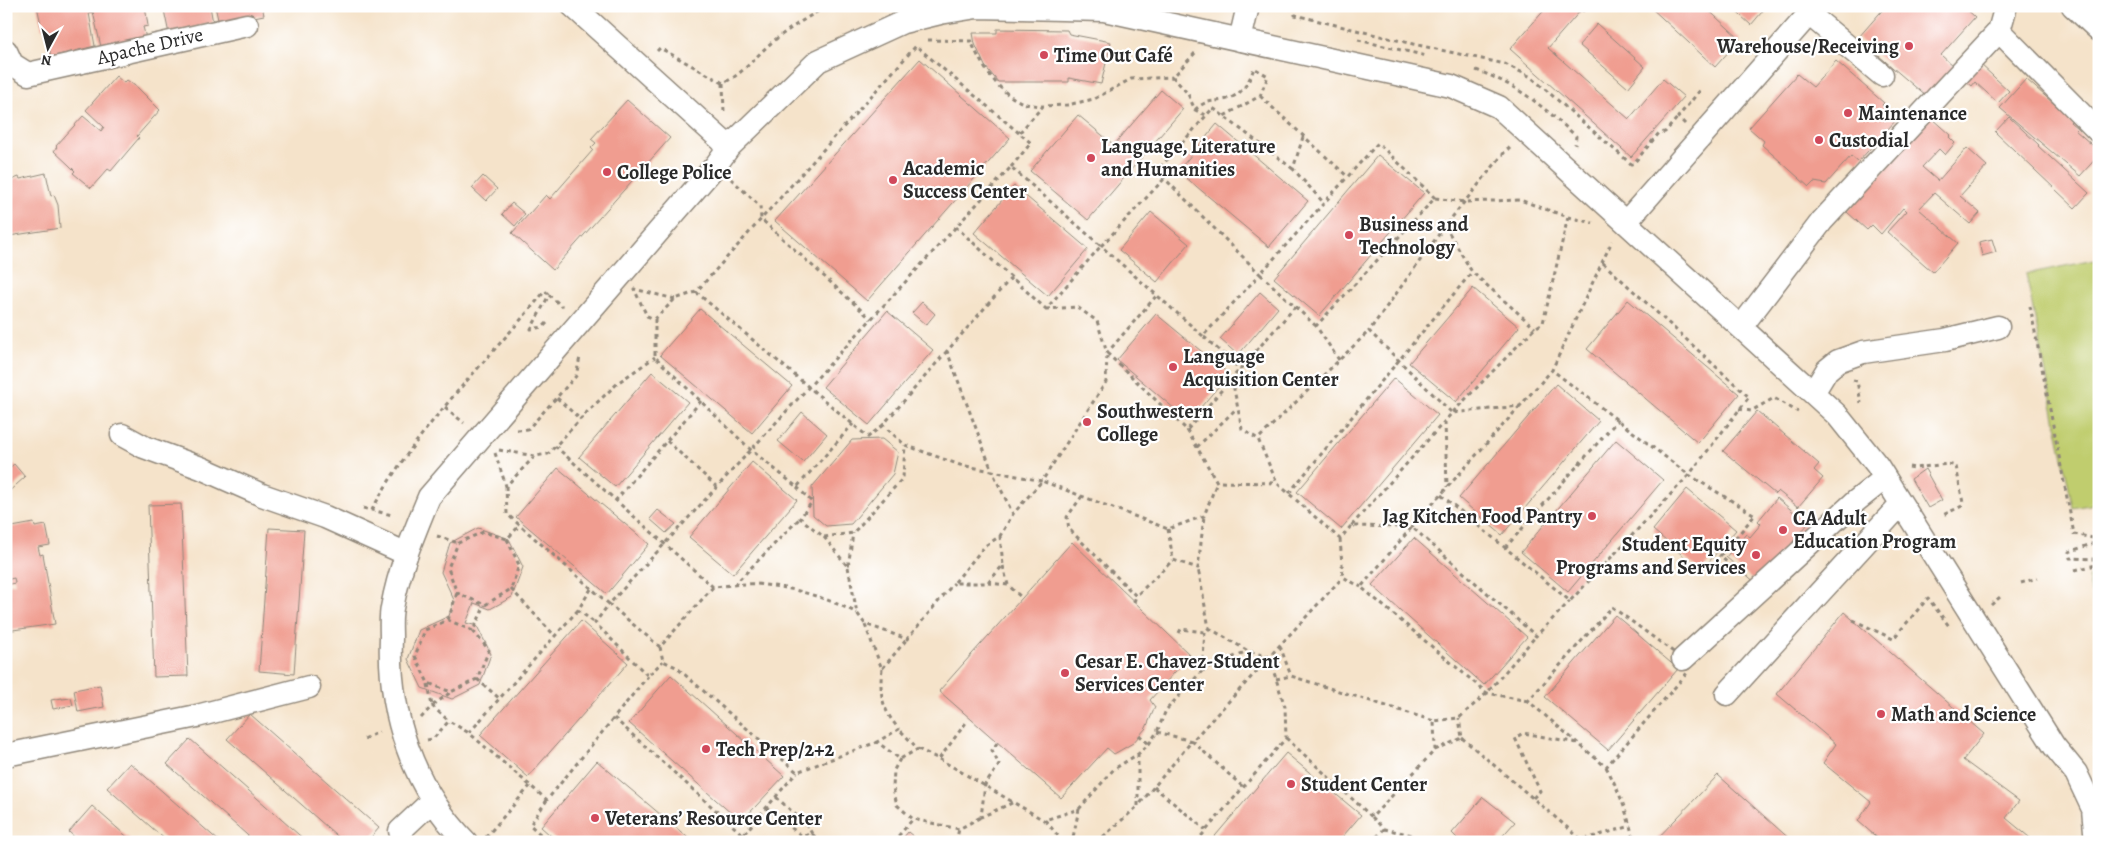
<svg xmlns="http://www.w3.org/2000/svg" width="2105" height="848" font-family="Alegreya,serif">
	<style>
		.green { fill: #c0cd6e; stroke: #767c4c }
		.building { fill: #f09d90 }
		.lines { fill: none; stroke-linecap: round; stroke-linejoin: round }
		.minor-casing { stroke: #90877a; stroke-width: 25 }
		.path { stroke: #90877a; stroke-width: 3; stroke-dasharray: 4 4; stroke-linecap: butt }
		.minor { stroke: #fff; stroke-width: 22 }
		.poi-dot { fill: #d1495b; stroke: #fff; stroke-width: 2 }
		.labels { text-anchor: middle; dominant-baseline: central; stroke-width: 4.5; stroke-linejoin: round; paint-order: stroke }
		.street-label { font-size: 20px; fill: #2b2b2b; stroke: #fff }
		.poi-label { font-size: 20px; font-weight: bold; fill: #2b2b2b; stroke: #fff; text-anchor: start }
	</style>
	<rect width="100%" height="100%" fill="#fff"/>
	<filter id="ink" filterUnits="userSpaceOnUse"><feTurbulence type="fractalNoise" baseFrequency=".02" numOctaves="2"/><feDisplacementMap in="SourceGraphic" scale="10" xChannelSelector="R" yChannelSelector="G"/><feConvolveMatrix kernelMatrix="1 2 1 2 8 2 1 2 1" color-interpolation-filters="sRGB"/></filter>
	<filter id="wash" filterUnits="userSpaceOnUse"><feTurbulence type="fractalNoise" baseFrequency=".0096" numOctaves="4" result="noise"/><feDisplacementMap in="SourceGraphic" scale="20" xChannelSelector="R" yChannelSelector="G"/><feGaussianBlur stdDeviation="1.12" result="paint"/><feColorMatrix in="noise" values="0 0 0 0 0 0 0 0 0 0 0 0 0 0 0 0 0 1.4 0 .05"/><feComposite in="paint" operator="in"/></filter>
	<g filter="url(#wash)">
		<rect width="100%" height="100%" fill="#f5e3ca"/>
		<path class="green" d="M2099,259V503L2073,508L2026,274Z
			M2099,574V629L2088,577Z"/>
		<g id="blocks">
			<path class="building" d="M37,6H145L148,26L143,27L146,38L101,47L93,12L89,13L95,46L51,57L45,28L42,29Z
				M160,6H210L213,23L169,34L164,10L161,11Z
				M215,6H262L264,15L219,24Z
				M1548,6H1588L1583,12L1581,10L1548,48L1629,119L1663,79L1684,97L1631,157L1510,49Z
				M1649,6H1704L1740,39L1715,67Z
				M1730,6H1767L1751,25Z
				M1886,6H1963L1975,17L1941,55L1954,67L1927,97L1858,38Z
				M1597,24L1645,67L1628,88L1579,45Z
				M997,29L1067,30L1069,34L1111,42L1101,84L1069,78V82H998L985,66L975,44L973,33H997Z
				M920,59L1010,138L867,301L775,221Z
				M1836,61L1884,103L1882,105L1897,119L1858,162L1851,156L1826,184L1814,182L1809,187L1762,145L1764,141L1749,128L1797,74L1813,87Z
				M1979,63L2009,91L1998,103L1975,82L1972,86L1964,79Z
				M116,76L124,83L127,80L138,88L160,110L137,136L139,138L111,171L108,169L91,188L73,173L75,171L69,165L54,151L57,147L56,146L83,116L101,131L104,127L86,110Z
				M2026,79L2072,120L2070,122L2077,128L2075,130L2099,151V155L2080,176L2000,108Z
				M1161,90L1183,109L1088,220L1030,171L1078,115L1114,145Z
				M627,100L670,138L553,270L512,233L546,195L550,199L593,150L591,148L596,143L591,139Z
				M1931,117L1951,135L1949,137L1955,143L1945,155L1939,149L1922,167L1938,181L1967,148L1987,166L1960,196L1980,213L1970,224L1934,193L1919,209L1958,243L1933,272L1887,232L1906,211L1903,208L1881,234L1872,225L1867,230L1847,212Z
				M2009,117L2039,145L2038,146L2089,193L2075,208L1995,132Z
				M1217,124L1308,201L1269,247L1178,171Z
				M1378,155L1424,193L1319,316L1274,278Z
				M46,173L51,196L54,195L58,205L60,228L9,236L6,221V182L19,177L20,179Z
				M483,176L497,189L486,201L472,188Z
				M1014,186L1088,249L1048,296L974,233Z
				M512,203L525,214L515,226L502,214Z
				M1151,212L1189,244L1157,282L1119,250Z
				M1992,239L1996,252L1982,256L1979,242Z
				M1473,288L1519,327L1456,402L1409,363Z
				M1260,292L1278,308L1238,355L1220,339Z
				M1628,300L1739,394L1698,443L1587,349Z
				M922,302L935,314L926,325L912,313Z
				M700,309L792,386L752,433L660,355Z
				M887,311L933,350L869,425L823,387Z
				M1156,314L1229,374L1189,421L1117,360Z
				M652,372L688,402L615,487L579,457Z
				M1394,378L1438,415L1341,529L1297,492Z
				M1556,384L1599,421L1502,535L1459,498Z
				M1757,411L1819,464L1814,470L1823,478L1798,507L1778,491L1775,494L1723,451Z
				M802,412L827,434L803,462L778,441Z
				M882,439L898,452L893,474L851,524L826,526L813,515L812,487L852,440Z
				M1616,440L1663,480L1568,592L1521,552Z
				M752,462L797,500L733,574L689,537Z
				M14,464L25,477L6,494V471Z
				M558,468L649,544L607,594L516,517Z
				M1925,469L1942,500L1928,508L1911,479Z
				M1687,489L1736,530L1701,571L1653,530Z
				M1777,498L1808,524L1757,584L1726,557L1746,534L1750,537L1761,524L1758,521Z
				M181,504L188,676L154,677L148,505Z
				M658,510L676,524L666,533L650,519Z
				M34,523L35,527L46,525L50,545L38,547L40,555L43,554L55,624L6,631V585L15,583L14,578L6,580V526L12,525V527Z
				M269,528L304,530L294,674L259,671Z
				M478,528L509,539L523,567L512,597L490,609L474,603L466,623L477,626L491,654L480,685L452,699L422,688L408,659L419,630L449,616L454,600L441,572L450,543Z
				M1414,538L1527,637L1484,685L1372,585Z
				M1072,542L1190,655L1150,700L1155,707L1146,728L1133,743L1114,754L1107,748L1061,798L939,691Z
				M1844,612L1984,734L1963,760L2019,801L2006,818L2035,842H1882L1858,821L1871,802L1823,763L1836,744L1777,694Z
				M1615,615L1678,669L1608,750L1545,697Z
				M581,621L628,663L528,777L480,735Z
				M671,675L784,776L741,822L629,723Z
				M100,685L104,707L78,712L74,690Z
				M62,698V699L71,698L73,705L53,709L51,700Z
				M250,714L379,828L367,842H344L227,739Z
				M190,739L307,842H255L167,764Z
				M1286,753L1361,815L1338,842H1210Z
				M597,761L693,842H558L541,827Z
				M130,763L220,842H168L107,788Z
				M1718,775L1793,842H1654Z
				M1483,797L1515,822L1497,842H1461L1452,833Z
				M92,806L133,842H80L69,832Z
				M908,832L920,842H900Z"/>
		</g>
	</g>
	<g filter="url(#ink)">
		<use href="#blocks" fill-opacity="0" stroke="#90877a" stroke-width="1"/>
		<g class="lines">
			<defs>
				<path id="minor" d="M573,6L729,147
					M2006,6L1999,31L2099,132
					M2073,6L2099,30
					M1809,14L1882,75
					M1240,40L1248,6
					M6,51L12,64L28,74L247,25
					M1626,222L1816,6
					M1741,327L1822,221L1999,31
					M1813,393L1827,370L1838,361L1863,352L1945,340L1998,327
					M122,435L144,447L201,468L262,495L325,517L407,554
					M1683,659L1856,501L1885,478
					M1727,694L1901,504
					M6,755L197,716L309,687
					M400,831L433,800
					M466,842C413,788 388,713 391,638C391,628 390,618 392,608C399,569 414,533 429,497L716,165L729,147L818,61L903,22L940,13L977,7L1104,10L1451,86L1499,107L1837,415L1877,465L2054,746L2076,773L2093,809L2096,842"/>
			</defs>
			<use href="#minor" class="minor-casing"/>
			<path class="path" d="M1294,6L1295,15L1413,44L1505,64L1531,77L1631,164L1634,163L1659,133L1665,132L1678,117
				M928,40L971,41C980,63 997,91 1019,101C1025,105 1035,105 1042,106
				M1358,40L1427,56
				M657,51L660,48L723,83C742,75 755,57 771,43C788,29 808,17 827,6
				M1195,53L1173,77L1188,94L1195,110L1206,115
				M1476,70C1520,86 1542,106 1576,136L1575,145
				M723,83L724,113
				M1260,96L1348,177
				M1195,110C1205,100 1211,102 1223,100C1241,97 1249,83 1254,68L1268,76L1260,96L1224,116
				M1685,124L1678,117L1702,88
				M1303,137L1293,169L1324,203
				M1510,150L1508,148L1445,226L1369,331L1452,413L1520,406L1552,370L1612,241
				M1011,167L1031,143L1019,133L1043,106L1067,105L1094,99L1131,79L1173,77
				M1293,169L1213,108L1157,171L1260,274L1203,336L1240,369L1295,307
				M731,179L760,206L761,219L871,319
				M1164,179L1101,246L1203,336
				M1445,226L1472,272L1535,328
				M1603,263L1749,397L1689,475L1755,515L1720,556L1741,575
				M1011,278L947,351L992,471L1042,481L1106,382L1107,353
				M696,292L868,437L883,425
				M675,299L634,289L647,316L655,319L675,299L696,292L916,46L1019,133
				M2030,306L2074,534L2093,538L2094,543L2069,552L2070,558L2095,559L2097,565
				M1046,309L1077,307L1097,321L1107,353L1157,295
				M655,319V357L751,450L797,487L853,424
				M547,323L543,327L531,329L549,295L563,307
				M1316,326L1260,274L1378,143L1435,198
				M947,351L883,425L905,445L960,465L992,471L1013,514L1042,481L1168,529L1204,516L1217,482
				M1107,353L1187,430L1240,369
				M1339,360L1316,326L1435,198L1464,202L1520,200L1568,217L1593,223
				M1232,379L1242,429L1258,439
				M1853,380L1857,381L1861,403
				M557,398L580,419
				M1520,406L1412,527L1351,526L1452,413L1535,328L1543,323L1568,217
				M445,407L464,423
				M1739,409L1751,411L1774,398L1798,412
				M1445,422L1447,487
				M517,430L528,429L576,376L580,357
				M1187,430L1217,482L1277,483
				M667,441L717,487
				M555,446L713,587C727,586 742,583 756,584C792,587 825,597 857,613
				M1197,447L1237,408
				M499,450L535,456
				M495,453L506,486L535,456L548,454L588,411L619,382L655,357
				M1909,467L1914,468L1948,464L1956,466L1963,503L1962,506L1943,515
				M506,486L507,514L609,604L612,601L1011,167L1101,246L1046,309L956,227
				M797,487L812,502L800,518L824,537L853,533L903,478L905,445
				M1289,493L1472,272
				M1441,495L1570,601L1689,475L1552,370
				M1082,496L1067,517L1069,529L1136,596L1173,560
				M615,501L701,401
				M363,508L392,515
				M372,510C416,428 486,363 545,291L549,295
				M1351,526L1340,539L1277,483L1258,439L1369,331
				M1168,529L1173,560L1198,568L1204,516
				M437,536L458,543
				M1000,536L1003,565L988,583H954L985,546L1000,536L1013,514
				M824,537L848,567L853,533
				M507,539L519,565L511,589L485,605L457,593L448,568L458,543L483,532L507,539L520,525
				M1340,539L1343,577L1361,587
				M1505,548L1618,420
				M1003,566L1008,585
				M848,567L857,613L865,624L907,639L954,583
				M2075,570L2096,565
				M988,583L1008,585L1022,598
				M2021,583L2037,578
				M734,585L800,518
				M713,587L660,647L663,661L676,667L797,772L877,742
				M511,589L555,636
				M591,589L578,610L595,623
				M1134,602L1136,596
				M1991,605L2000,597
				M1612,607L1683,659L1688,672L1606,767L1528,701Z
				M578,610L469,733L547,800L648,676
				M448,620L457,593
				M1853,620L1893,639L1928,598L1949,626
				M865,625L882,669L907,639
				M1209,628L1248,651L1269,657L1343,577
				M473,631L489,650L477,679L451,692L428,683L415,656L425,630L448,620L473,631L485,605
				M1205,632L1202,671L1247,651
				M1179,633L1181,629L1205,632L1209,628L1198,568
				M1280,646L1291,676
				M660,647L609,604L595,623L648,676L663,661
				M882,669C879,693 882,710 899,729L877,742L900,759L918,749L899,729
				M477,679L500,699
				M1276,679L1291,676L1434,721
				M428,684L432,706L451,692
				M1528,701L1487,693L1361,587L1412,527L1536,636L1570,601
				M421,718L432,706L449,721
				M614,718L743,835L797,772
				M1157,732L1192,741L1269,658
				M1139,735L1149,744
				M1286,738L1372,817L1435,750L1434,721L1459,718L1487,693L1536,636
				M1462,738L1582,840L1631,826
				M364,739L379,732
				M427,740L433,739L449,721L469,733
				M997,743L992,750L999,765L985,785L981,817L1014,802
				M918,749L939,759L968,720
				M1435,750L1462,738L1459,718
				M1138,754V806L1192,741L1243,787
				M900,759L894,770L893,788L897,805L913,819L959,829L981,817
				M939,759L1047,822
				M1606,767C1619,790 1628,815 1634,842
				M1154,787L1206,830
				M776,797L808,826L812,834
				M1533,798L1540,791L1515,738L1523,733L1578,743
				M547,800L530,825L549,842
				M766,808L802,836L812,834L821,842
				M1079,809L1114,769L1138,754L1149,744L1157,732L1166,710L1202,671
				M1372,817L1384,829L1372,842
				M1384,829L1413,835L1421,842
				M486,837L530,786
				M737,842L743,835
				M893,842L913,819
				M956,842L959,829
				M1063,842L1045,820L1079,809L1072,842
				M1097,842L1138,806
				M1196,842L1286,738L1285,707L1269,657
				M1871,842L1876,836"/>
			<use href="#minor" class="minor"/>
		</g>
	</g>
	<g class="poi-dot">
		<circle cx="1909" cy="46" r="5"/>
		<circle cx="1044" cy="55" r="5"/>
		<circle cx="1848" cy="113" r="5"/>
		<circle cx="1819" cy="140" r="5"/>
		<circle cx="1091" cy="158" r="5"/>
		<circle cx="607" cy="172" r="5"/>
		<circle cx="893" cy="180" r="5"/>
		<circle cx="1349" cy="235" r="5"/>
		<circle cx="1173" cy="367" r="5"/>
		<circle cx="1087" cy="422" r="5"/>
		<circle cx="1592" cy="516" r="5"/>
		<circle cx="1783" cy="530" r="5"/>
		<circle cx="1756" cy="555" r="5"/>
		<circle cx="1065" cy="673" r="5"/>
		<circle cx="1881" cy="714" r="5"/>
		<circle cx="706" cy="749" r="5"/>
		<circle cx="1291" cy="784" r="5"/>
		<circle cx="595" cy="818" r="5"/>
	</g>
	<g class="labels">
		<g class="street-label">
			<text transform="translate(150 46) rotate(-13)">Apache Drive</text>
		</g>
		<g class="poi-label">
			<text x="1899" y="46" text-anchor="end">Warehouse/Receiving</text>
			<text x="1054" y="55">Time Out Café</text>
			<text x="1858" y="113">Maintenance</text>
			<text x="1829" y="140">Custodial</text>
			<text x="1101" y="146">Language, Literature<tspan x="1101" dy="23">and Humanities</tspan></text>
			<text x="903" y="168">Academic<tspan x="903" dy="23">Success Center</tspan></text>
			<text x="617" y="172">College Police</text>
			<text x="1359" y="224">Business and<tspan x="1359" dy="23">Technology</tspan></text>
			<text x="1183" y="356">Language<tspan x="1183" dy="23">Acquisition Center</tspan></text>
			<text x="1097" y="411">Southwestern<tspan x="1097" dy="23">College</tspan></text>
			<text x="1582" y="516" text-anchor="end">Jag Kitchen Food Pantry</text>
			<text x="1793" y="518">CA Adult<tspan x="1793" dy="23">Education Program</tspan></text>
			<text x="1746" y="544" text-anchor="end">Student Equity<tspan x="1746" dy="23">Programs and Services</tspan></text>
			<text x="1075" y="661">Cesar E. Chavez-Student<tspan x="1075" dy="23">Services Center</tspan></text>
			<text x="1891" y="714">Math and Science</text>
			<text x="716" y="749">Tech Prep/2+2</text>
			<text x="1301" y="784">Student Center</text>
			<text x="605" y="818">Veterans’ Resource Center</text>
		</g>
	</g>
	<rect width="2105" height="848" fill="none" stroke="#fff" stroke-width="25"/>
	<g transform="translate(48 48) rotate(187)" stroke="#ffffff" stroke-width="4" paint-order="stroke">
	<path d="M0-4L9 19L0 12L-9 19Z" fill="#2b2b2b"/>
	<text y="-8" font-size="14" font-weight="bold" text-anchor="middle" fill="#2b2b2b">N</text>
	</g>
</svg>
